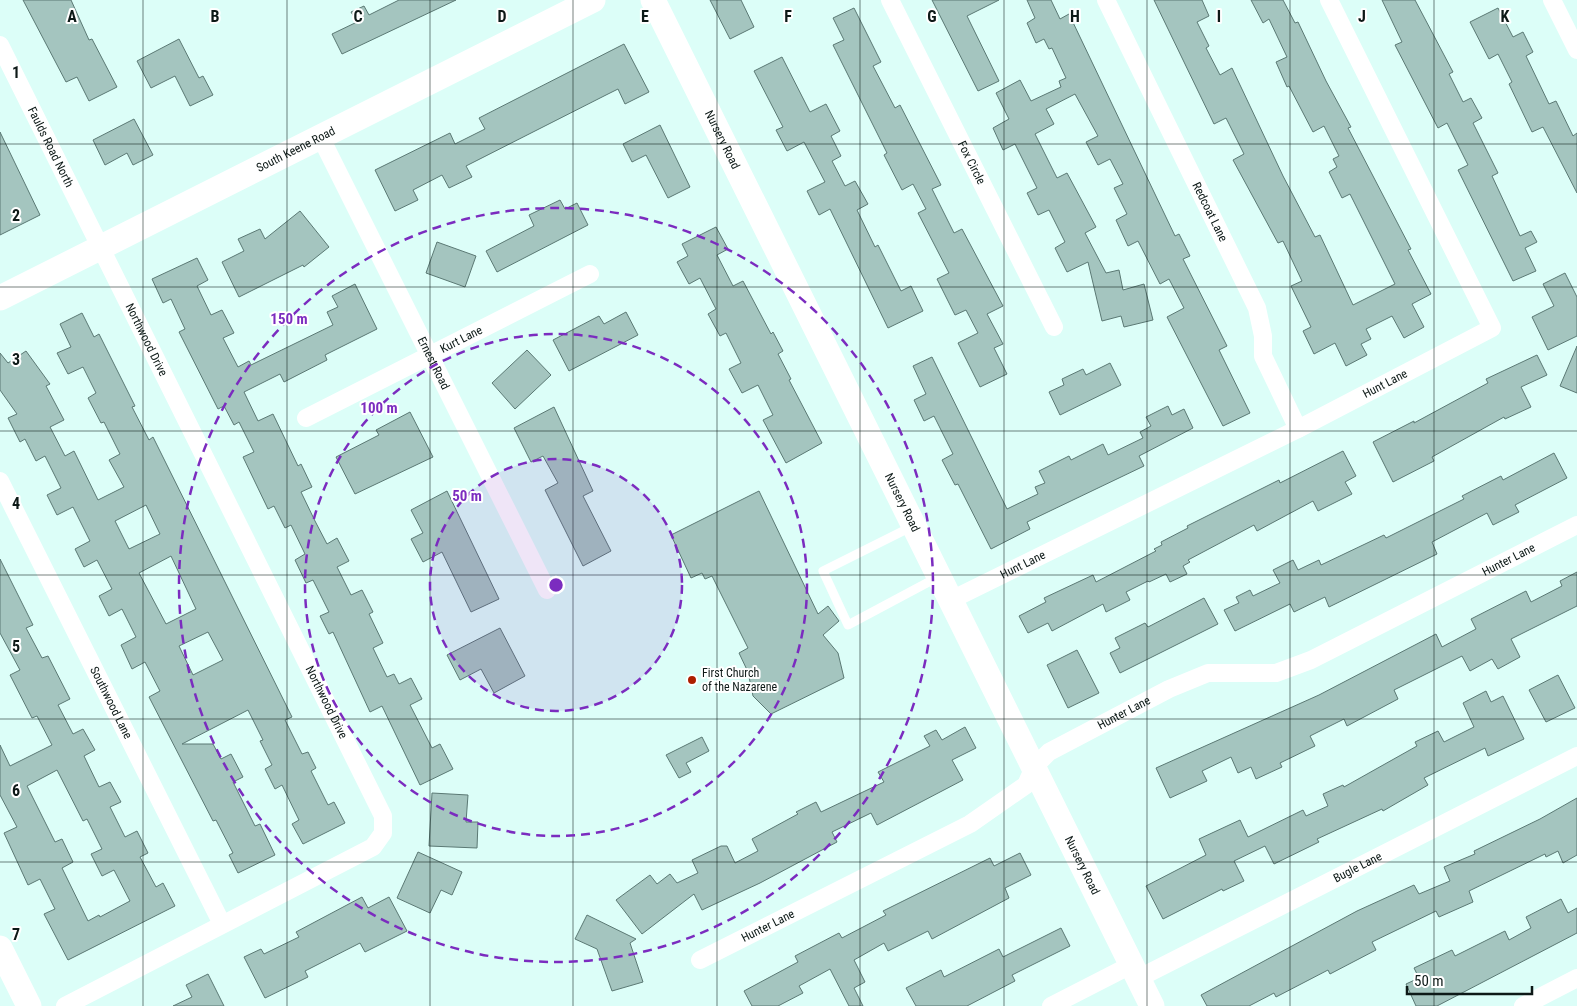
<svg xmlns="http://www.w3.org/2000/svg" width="1577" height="1006" font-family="'Roboto Condensed',sans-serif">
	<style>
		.building { fill: #a4c5bf; stroke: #5b7974; fill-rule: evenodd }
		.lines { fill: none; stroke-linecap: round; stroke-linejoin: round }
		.lane { stroke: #fff; stroke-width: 9 }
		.street { stroke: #fff; stroke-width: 18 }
		.secondary { stroke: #fff; stroke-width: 25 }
		.grid { fill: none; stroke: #0d1917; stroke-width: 1; stroke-opacity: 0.55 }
		.ring { fill: none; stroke: #7b2cbf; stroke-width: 2.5; stroke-dasharray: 9 6 }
		.poi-dot { fill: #ad1f00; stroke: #fff; stroke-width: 2 }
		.labels { text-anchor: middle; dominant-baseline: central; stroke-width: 4; stroke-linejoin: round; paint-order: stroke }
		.street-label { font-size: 12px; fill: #0d1917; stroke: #fff }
		.poi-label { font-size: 12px; fill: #0d1917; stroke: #fff; text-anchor: start }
		.grid-label { font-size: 16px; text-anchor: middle; font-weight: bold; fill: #0d1917; stroke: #fff; stroke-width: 4; stroke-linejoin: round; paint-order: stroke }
		.centre { fill: #7b2cbf; stroke: #fff; stroke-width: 2.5 }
		.ring-label { font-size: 15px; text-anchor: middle; font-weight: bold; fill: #7b2cbf; stroke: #fff; stroke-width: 4; stroke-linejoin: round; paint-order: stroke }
	</style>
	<rect width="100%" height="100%" fill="#dcfef8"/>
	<path class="building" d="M23,0H71L89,40L92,39L117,87L89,101L77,77L66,82Z
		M399,0H456L342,54L332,34L357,22L351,12L364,6L369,15Z
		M710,0H741L754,27L730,39Z
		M932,0H999L967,16L999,81L978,91Z
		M1027,0H1051L1060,19L1069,14L1175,236L1179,234L1190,256L1183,259L1227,346L1219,350L1250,413L1223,426L1167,317L1184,308L1169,279L1160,284L1138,241L1128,246L1116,220L1127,214L1114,188L1123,184L1110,159L1098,165L1086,142L1098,136L1075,94L1046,109L1054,124L1035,134L1057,178L1067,173L1096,227L1085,233L1106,273L1119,270L1123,290L1144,284L1153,320L1124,327L1121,316L1102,321L1088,262L1067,272L1055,248L1065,242L1049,210L1038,215L1027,193L1037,188L1015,144L1003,150L993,128L1009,119L996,93L1020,80L1031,101L1061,87L1059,81L1066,78L1052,48L1049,49L1044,39L1036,43L1027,23L1035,18Z
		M1154,0H1202L1209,16L1197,22L1209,46L1206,48L1220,75L1232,68L1283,176L1315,237L1320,235L1353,305L1395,284L1350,194L1342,198L1329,172L1337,167L1333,159L1339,156L1324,126L1313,132L1289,86L1287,87L1276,62L1287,57L1269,19L1263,23L1251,0H1283L1295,23L1298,22L1326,81L1351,127L1348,128L1411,249L1408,250L1431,294L1412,304L1424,327L1404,338L1392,316L1366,329L1371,339L1361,344L1367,355L1346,366L1335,343L1314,354L1303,331L1311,327L1291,286L1302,281L1283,241L1278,243L1233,160L1244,154L1226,118L1214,124Z
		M1382,0H1415L1453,72L1449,74L1463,102L1471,98L1482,118L1473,123L1498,173L1492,176L1520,236L1531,231L1537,242L1525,248L1536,271L1513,281L1458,170L1468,165L1447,123L1438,128L1395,45L1402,42Z
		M854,8L881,62L873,66L895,108L900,105L941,185L932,189L954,233L962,229L1003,306L987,314L1003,344L994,348L1007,374L980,387L958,343L978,333L966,310L955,315L937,279L949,273L918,213L926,209L913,184L902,190L884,155L887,153L833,45L844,40L833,18Z
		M1498,8L1513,37L1523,32L1533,52L1526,56L1549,104L1556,101L1573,136L1577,133V193L1543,127L1532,132L1509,84L1512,82L1498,54L1489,59L1470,22Z
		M179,39L199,78L203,76L213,95L190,106L175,76L151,88L137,61Z
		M624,44L649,92L625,104L618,89L606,95L466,166L472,177L449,188L442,175L413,190L418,200L395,211L375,170L450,133L455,144L485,129L479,118Z
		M782,57L810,112L826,104L840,131L831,136L841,156L832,161L845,186L855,181L868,204L857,210L875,247L878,245L901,291L911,286L923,311L888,328L830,209L819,215L807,191L825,182L804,142L787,151L776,130L783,127L754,71Z
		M134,119L153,155L133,165L127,153L105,165L93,140Z
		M660,125L690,187L668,198L646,155L632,162L623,144Z
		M0,132L40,215L0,235Z
		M560,200L565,209L577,203L588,225L497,272L486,251L534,226L529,215Z
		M300,211L329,247L304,267L303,265L239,297L222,262L244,251L238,239L260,229L265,239Z
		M716,227L728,249L717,255L733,286L743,281L771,334L773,332L783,351L778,354L791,379L789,380L822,443L786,463L763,420L773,415L758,385L742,393L729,369L741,363L726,333L720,336L708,314L716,309L700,278L689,284L677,262L688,256L682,244Z
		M437,242L476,256L465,287L426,273Z
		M197,258L208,280L197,286L211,315L222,310L234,333L223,338L238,367L249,361L251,365L333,325L327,312L338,307L332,296L355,284L377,329L325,355L327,360L284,382L280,374L244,392L258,421L273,414L298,466L301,464L312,487L301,492L315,521L327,544L337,538L349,561L337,567L351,595L362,590L373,612L369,614L383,643L373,648L387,677L394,674L399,684L411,678L422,699L410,705L432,748L440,744L453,769L420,785L382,706L370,712L333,632L329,634L320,616L329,612L313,580L306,583L295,560L305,554L291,525L285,528L274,506L268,509L243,457L254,452L239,422L234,425L224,406L218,409L179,332L185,329L171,299L163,303L152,279Z
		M1565,273L1577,297V336L1548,350L1532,317L1554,306L1543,284Z
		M626,312L638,335L569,371L553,340L599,316L604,324Z
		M82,313L94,337L99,334L135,406L132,407L149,440L153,437L292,717L285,720L302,754L308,752L316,768L311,771L328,805L334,802L345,823L303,844L292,824L299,820L282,785L275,789L265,769L272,765L260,741L263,740L248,710L182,744H213L221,759L231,754L243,777L233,782L255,826L260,824L275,855L238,873L229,855L233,853L216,820L213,821L149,697L160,691L145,662L132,669L121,645L136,637L122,609L109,616L99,596L112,589L97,560L84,567L75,549L90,541L73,507L57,515L47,495L61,488L45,456L36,461L25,439L20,442L8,418L17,414L0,390V353L8,363L26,351L50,384L46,386L64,420L50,427L65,456L74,451L98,500L124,487L109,460L120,454L104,422L101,423L88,398L96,393L83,367L68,374L57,353L71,347L60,324ZM146,505L160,534L129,549L115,521ZM171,556L196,609L166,624L139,573ZM208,632L223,660L193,675L179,646Z
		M1577,346V393L1560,386Z
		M527,350L551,375L515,409L492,383Z
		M1537,355L1547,375L1521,387L1531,407L1505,419L1504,417L1432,457L1434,461L1393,482L1373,442L1414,421V423L1488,383L1486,379Z
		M932,357L1007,509L1038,494L1035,487L1045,483L1039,471L1069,456L1071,460L1103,444L1108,455L1143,438L1140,432L1151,426L1146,417L1168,406L1172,415L1184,409L1193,428L1139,456L1144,466L1027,522L1030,529L991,549L958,484L955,485L942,460L953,454L934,416L924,421L914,400L926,394L913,366Z
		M1110,363L1121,385L1060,415L1049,392L1064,385L1062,379L1083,369L1086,375Z
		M554,407L593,491L583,496L611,551L583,566L545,490L558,483L543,456L531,462L514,428Z
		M410,412L433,457L355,494L336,457L379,435L376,430Z
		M1343,451L1356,476L1345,482L1352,494L1318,511L1313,501L1257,531L1254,525L1188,560L1190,562L1183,566L1187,574L1170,582L1166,574L1149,582L1148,581L1126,592L1130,600L1106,612L1103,604L1052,631L1048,623L1028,633L1019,616L1046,602L1044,598L1093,575L1096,582L1156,551L1154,549L1162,545L1161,542L1188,528L1187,526L1279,480L1280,483Z
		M1554,453L1567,478L1515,505L1519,512L1493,525L1487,513L1432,542L1437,554L1329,607L1325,597L1294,612L1290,604L1235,631L1224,610L1239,603L1236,597L1250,590L1253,596L1280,583L1273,570L1293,560L1298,570L1319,560L1321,565L1384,535L1386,538L1464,499L1462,496L1501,476L1503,480Z
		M447,491L499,599L471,612L442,552L423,562L411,539L423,533L411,510Z
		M759,491L818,614L828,606L839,621L823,635L838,653L844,678L771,714L753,696L748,672L739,653L748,648L712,576L705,579L702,573L691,578L671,535Z
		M0,559L33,625L26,628L42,658L48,656L70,699L58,705L73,734L83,729L95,750L84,756L99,787L110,782L121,802L110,807L125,837L137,831L148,853L140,857L156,887L163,883L175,906L68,960L44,914L55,909L40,879L28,885L4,833L17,827L0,795V745L10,766L52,745L37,716L32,718L10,675L20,670L0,633ZM57,770L83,821L87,819L102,849L91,854L102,876L114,870L130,901L100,917L99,915L88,921L62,868L73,862L62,839L55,842L27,786Z
		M1577,572V606L1511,639L1520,657L1498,669L1492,659L1470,671L1462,656L1394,690L1398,699L1347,726L1344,719L1310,736L1315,746L1280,763L1282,767L1256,779L1251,767L1238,773L1231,757L1202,771L1207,781L1170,798L1156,768L1319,695L1436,634L1442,647L1476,629L1471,619L1526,591L1531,602L1562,586L1560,581Z
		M1204,598L1218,624L1120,673L1110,653L1120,648L1115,638L1145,623L1148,627Z
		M500,628L525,676L494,693L481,669L460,680L447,655Z
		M1077,650L1099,693L1068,708L1047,665Z
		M1558,675L1575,708L1546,722L1529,690Z
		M1486,691L1491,702L1503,696L1524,739L1488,756L1485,748L1424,778L1428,785L1383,811L1382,809L1317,839L1319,842L1274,864L1265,846L1234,861L1244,881L1223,891L1222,889L1163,919L1146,886L1206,855L1199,839L1240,820L1248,837L1303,810L1306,816L1328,806L1323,794L1343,785L1344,787L1417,746L1415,742L1438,731L1444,742L1474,727L1463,703Z
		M965,727L976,748L952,760L963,780L877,825L871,813L832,832L837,842L760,883L702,910L694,894L642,934L616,900L650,875L657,884L670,874L677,883L698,873L692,860L721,846H727L735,863L758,851L752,839L798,814L796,812L816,802L821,812L884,782L878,772L930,746L924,736L936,730L942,740Z
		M702,737L709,751L686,763L691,772L679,778L666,755Z
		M432,793L468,795L466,822H478L477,848L429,846Z
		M1577,798V855L1563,863L1558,851L1546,857L1545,854L1469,891L1473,902L1439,917L1436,911L1372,942L1376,950L1330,974L1328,970L1276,997L1274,993L1249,1006H1207L1201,995L1357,911L1414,885L1419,894L1450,881L1444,867L1475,854L1474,851L1540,819Z
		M418,852L462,872L452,895L441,890L430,913L397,898Z
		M1020,853L1031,875L1005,888L1009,898L932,939L928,931L888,951L884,943L854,960L865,982L854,988L863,1006H849L830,969L799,986L803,993L778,1006H752L744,991L798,962L795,956L839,933L842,938L886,915L883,911L990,858L994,866Z
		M362,897L368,908L389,897L407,931L365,952L360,943L305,971L308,977L265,998L244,957L261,949L264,954L299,937L296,932Z
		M1561,899L1568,913L1577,908V933L1437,1006H1416L1406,984L1419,978L1414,968L1452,950L1455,956L1505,931L1509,940L1531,928L1526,917Z
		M587,915L636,939L630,943L643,982L612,991L597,949L575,939Z
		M1061,928L1070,946L1012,975L1015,981L967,1006H916L906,988L941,970L944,977L999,949L1003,957Z
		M208,974L224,1006H173L192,997L186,985Z"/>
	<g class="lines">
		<path class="lane" d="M911,527L823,571L848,625L938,577"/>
		<g class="street">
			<path id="s1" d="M890,0L1054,327"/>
			<path id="s2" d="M1106,0L1257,308L1263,336V356L1298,429"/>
			<path d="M1552,0L1577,50"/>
			<path id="s3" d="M0,45L383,816V833L373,847L65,1006"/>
			<path id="s4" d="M320,136L547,590"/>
			<path id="s5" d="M306,418L590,274"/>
			<path id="s6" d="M0,481L222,924"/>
			<path id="s7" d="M951,600L1298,429L1492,328L1329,0"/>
			<path id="s8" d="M700,960L970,824L1026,785L1034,767L1049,752L1169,689L1208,673H1276L1311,660L1577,525"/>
			<path id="s9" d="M1139,978L1577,756"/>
			<path d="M1051,1006L1131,965"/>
			<path d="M1523,1006L1577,978"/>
		</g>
		<g class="secondary">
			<path id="s10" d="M653,0L1152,1006"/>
			<path id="s11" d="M0,298L593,0"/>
			<path d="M0,948L29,1006"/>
		</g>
	</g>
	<path class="grid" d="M143,0V1006M287,0V1006M430,0V1006M573,0V1006M717,0V1006M860,0V1006M1004,0V1006M1147,0V1006M1290,0V1006M1434,0V1006M0,144H1577M0,287H1577M0,431H1577M0,575H1577M0,719H1577M0,862H1577"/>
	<circle cx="556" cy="585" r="126" fill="#7b2cbf" fill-opacity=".12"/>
	<g class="ring">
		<circle cx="556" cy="585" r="126"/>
		<circle cx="556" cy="585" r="251"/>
		<circle cx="556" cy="585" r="377"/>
	</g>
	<circle class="poi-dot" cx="692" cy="680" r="5"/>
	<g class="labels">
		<g class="street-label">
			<text stroke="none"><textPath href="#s10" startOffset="156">Nursery Road</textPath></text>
			<text stroke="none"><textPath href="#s3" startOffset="114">Faulds Road North</textPath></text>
			<text stroke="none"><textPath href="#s11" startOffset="331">South Keene Road</textPath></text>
			<text stroke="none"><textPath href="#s1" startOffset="182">Fox Circle</textPath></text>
			<text stroke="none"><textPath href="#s2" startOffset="236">Redcoat Lane</textPath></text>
			<text stroke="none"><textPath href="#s3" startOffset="329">Northwood Drive</textPath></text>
			<text stroke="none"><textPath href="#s5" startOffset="174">Kurt Lane</textPath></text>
			<text stroke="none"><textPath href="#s4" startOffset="254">Ernest Road</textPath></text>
			<text stroke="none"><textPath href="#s7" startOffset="485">Hunt Lane</textPath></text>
			<text stroke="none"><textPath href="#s10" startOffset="561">Nursery Road</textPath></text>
			<text stroke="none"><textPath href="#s8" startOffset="916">Hunter Lane</textPath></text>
			<text stroke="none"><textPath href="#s7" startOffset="80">Hunt Lane</textPath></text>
			<text stroke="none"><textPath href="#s6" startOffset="248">Southwood Lane</textPath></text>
			<text stroke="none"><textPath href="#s3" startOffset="734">Northwood Drive</textPath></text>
			<text stroke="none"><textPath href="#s8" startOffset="496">Hunter Lane</textPath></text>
			<text stroke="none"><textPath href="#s10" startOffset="966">Nursery Road</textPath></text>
			<text stroke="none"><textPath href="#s9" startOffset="245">Bugle Lane</textPath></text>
			<text stroke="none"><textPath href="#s8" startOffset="76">Hunter Lane</textPath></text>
		</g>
		<g class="poi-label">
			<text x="702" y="673">First Church<tspan x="702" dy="14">of the Nazarene</tspan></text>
		</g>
	</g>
	<g class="grid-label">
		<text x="72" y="22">A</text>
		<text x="215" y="22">B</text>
		<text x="358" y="22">C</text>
		<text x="502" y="22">D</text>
		<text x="645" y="22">E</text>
		<text x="788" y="22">F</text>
		<text x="932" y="22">G</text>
		<text x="1075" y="22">H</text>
		<text x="1219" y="22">I</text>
		<text x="1362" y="22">J</text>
		<text x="1505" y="22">K</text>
		<text x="16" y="78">1</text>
		<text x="16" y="221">2</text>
		<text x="16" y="365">3</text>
		<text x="16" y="509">4</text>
		<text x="16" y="652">5</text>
		<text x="16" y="796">6</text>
		<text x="16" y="940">7</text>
	</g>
	<circle cx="556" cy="585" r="8" class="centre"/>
	<g class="ring-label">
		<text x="289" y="324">150 m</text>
		<text x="379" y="413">100 m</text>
		<text x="467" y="501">50 m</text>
	</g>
	<path d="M1407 986v8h125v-8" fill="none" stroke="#0d1917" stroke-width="2.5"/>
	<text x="1414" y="986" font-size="15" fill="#0d1917" stroke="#ffffff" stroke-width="4" paint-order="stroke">50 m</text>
</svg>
